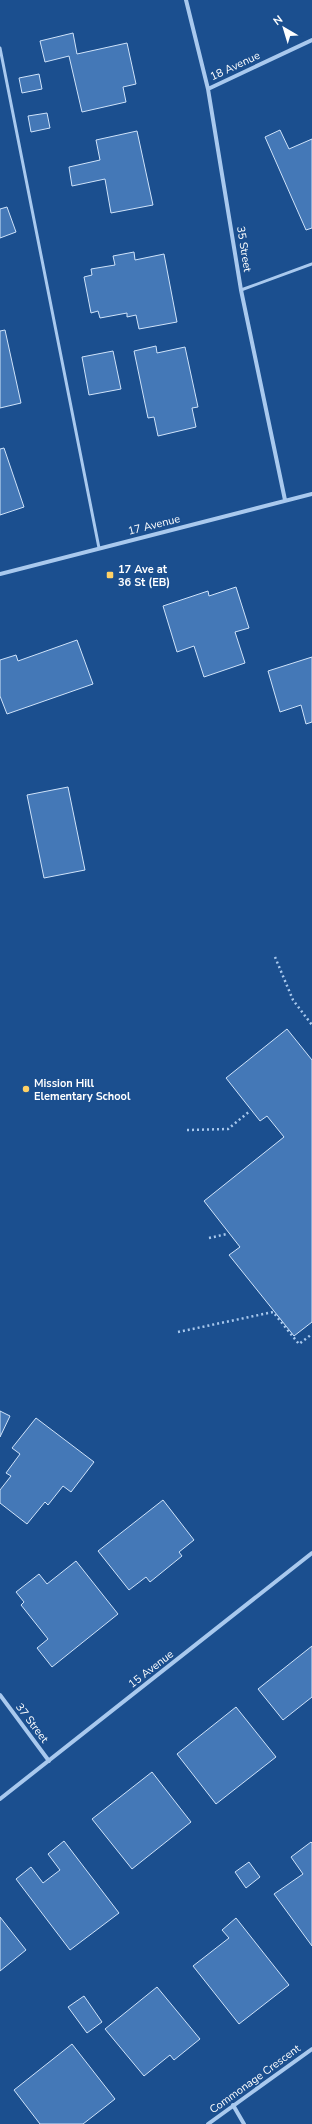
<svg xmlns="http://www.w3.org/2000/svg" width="312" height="2124" font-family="'Nunito Sans',sans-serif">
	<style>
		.building { fill: #4478b7; stroke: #cfe3fa }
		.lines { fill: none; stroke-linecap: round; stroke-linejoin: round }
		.path { stroke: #a9c9ee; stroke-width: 2.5; stroke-dasharray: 2 3; stroke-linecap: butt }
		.service { stroke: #a9c9ee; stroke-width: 3 }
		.minor { stroke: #a9c9ee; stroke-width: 4 }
		.poi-dot { fill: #ffd166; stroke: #1b4f8f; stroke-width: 1.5 }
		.labels { text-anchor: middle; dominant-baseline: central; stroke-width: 3; stroke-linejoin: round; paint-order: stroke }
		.street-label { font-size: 11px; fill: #fff; stroke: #1b4f8f }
		.poi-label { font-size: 11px; font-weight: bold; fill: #fff; stroke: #1b4f8f; text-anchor: start }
	</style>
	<rect width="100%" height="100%" fill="#1b4f8f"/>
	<path class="building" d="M73,33L77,54L127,43L136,84L123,87L126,102L82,112L69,56L45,62L40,41Z
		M39,74L42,89L22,93L19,78Z
		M47,113L50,128L31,132L28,116Z
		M280,130L289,149L312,139V228L306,230L265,137Z
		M137,131L153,205L111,213L105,179L72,186L69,167L100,160L96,140Z
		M7,207L16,232L0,238V209Z
		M134,252L135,260L164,254L177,322L139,329L136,315L127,317V313L100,318L98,311L91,313L84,277L92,275L91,269L115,265L113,256Z
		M5,330L21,403L0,408V331Z
		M156,346L157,353L185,347L198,407L192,408L196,427L158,436L154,417L148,418L134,351Z
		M113,351L121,389L89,395L82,357Z
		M4,448L24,507L0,515V449Z
		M236,587L249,628L235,632L245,663L204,677L194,646L177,652L163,606L208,591L209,596Z
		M77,640L93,684L7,714L0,696V660L16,655L18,661Z
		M312,657V722L306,724L301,705L280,712L268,671Z
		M68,787L85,870L44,878L27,795Z
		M287,1029L312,1060V1322L294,1336L229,1255L240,1247L204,1201L284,1137L267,1116L260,1121L226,1078Z
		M0,1411L10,1416L0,1437Z
		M36,1418L94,1462L71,1492L63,1486L48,1505L45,1502L27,1524L0,1503V1490L11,1476L6,1473L20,1454L12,1448Z
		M163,1500L194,1540L179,1552L182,1556L150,1582L146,1577L129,1590L98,1551Z
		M76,1561L118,1614L52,1667L37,1648L48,1639L21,1605L24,1602L16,1592L39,1574L47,1584Z
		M312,1646V1697L283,1720L258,1689Z
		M236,1707L276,1757L216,1804L177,1754Z
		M152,1772L191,1822L132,1869L92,1819Z
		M64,1841L119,1913L70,1950L16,1879L31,1867L43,1883L60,1870L48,1854Z
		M311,1842L312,1843V1946L274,1894L303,1874L291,1857Z
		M249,1862L260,1877L246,1888L235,1872Z
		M0,1917L26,1950L0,1971Z
		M236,1918L289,1985L239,2024L193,1966L229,1938L222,1930Z
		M157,1987L200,2039L174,2060L170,2055L144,2076L105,2029Z
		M84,1996L102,2022L87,2033L68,2007Z
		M72,2044L115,2099L83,2124H40L14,2090Z"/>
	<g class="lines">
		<path class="path" d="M275,957L293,1000L312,1025
			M187,1130L228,1129L250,1111
			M209,1238L227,1234
			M178,1332L273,1312L299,1344L312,1334"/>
		<path class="service" d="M0,48L99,548
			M241,290L312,264"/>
		<path class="minor" d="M186,0L208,89L241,290L285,500
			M208,89L312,40
			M0,574L312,494
			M0,1695L49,1761
			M0,1799L312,1553
			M233,2105L244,2124
			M208,2124L312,2049"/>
	</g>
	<g class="poi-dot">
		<rect x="106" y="571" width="8" height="8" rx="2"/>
		<circle cx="26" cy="1089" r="4"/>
	</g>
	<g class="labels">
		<g class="street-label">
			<text transform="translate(235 66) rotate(-25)">18 Avenue</text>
			<text transform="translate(244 249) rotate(81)">35 Street</text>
			<text transform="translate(154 525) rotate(-14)">17 Avenue</text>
			<text transform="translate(151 1669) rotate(-38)">15 Avenue</text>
			<text transform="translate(32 1723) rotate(53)">37 Street</text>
			<text transform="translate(255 2079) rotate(-36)">Commonage Crescent</text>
		</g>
		<g class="poi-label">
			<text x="118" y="569">17 Ave at<tspan x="118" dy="13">36 St (EB)</tspan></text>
			<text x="34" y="1083">Mission Hill<tspan x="34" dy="13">Elementary School</tspan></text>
		</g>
	</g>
	<g transform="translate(284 28) rotate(322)" stroke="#1b4f8f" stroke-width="3" paint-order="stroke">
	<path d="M0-3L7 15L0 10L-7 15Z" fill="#ffffff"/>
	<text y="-6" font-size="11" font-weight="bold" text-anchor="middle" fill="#ffffff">N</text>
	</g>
</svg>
